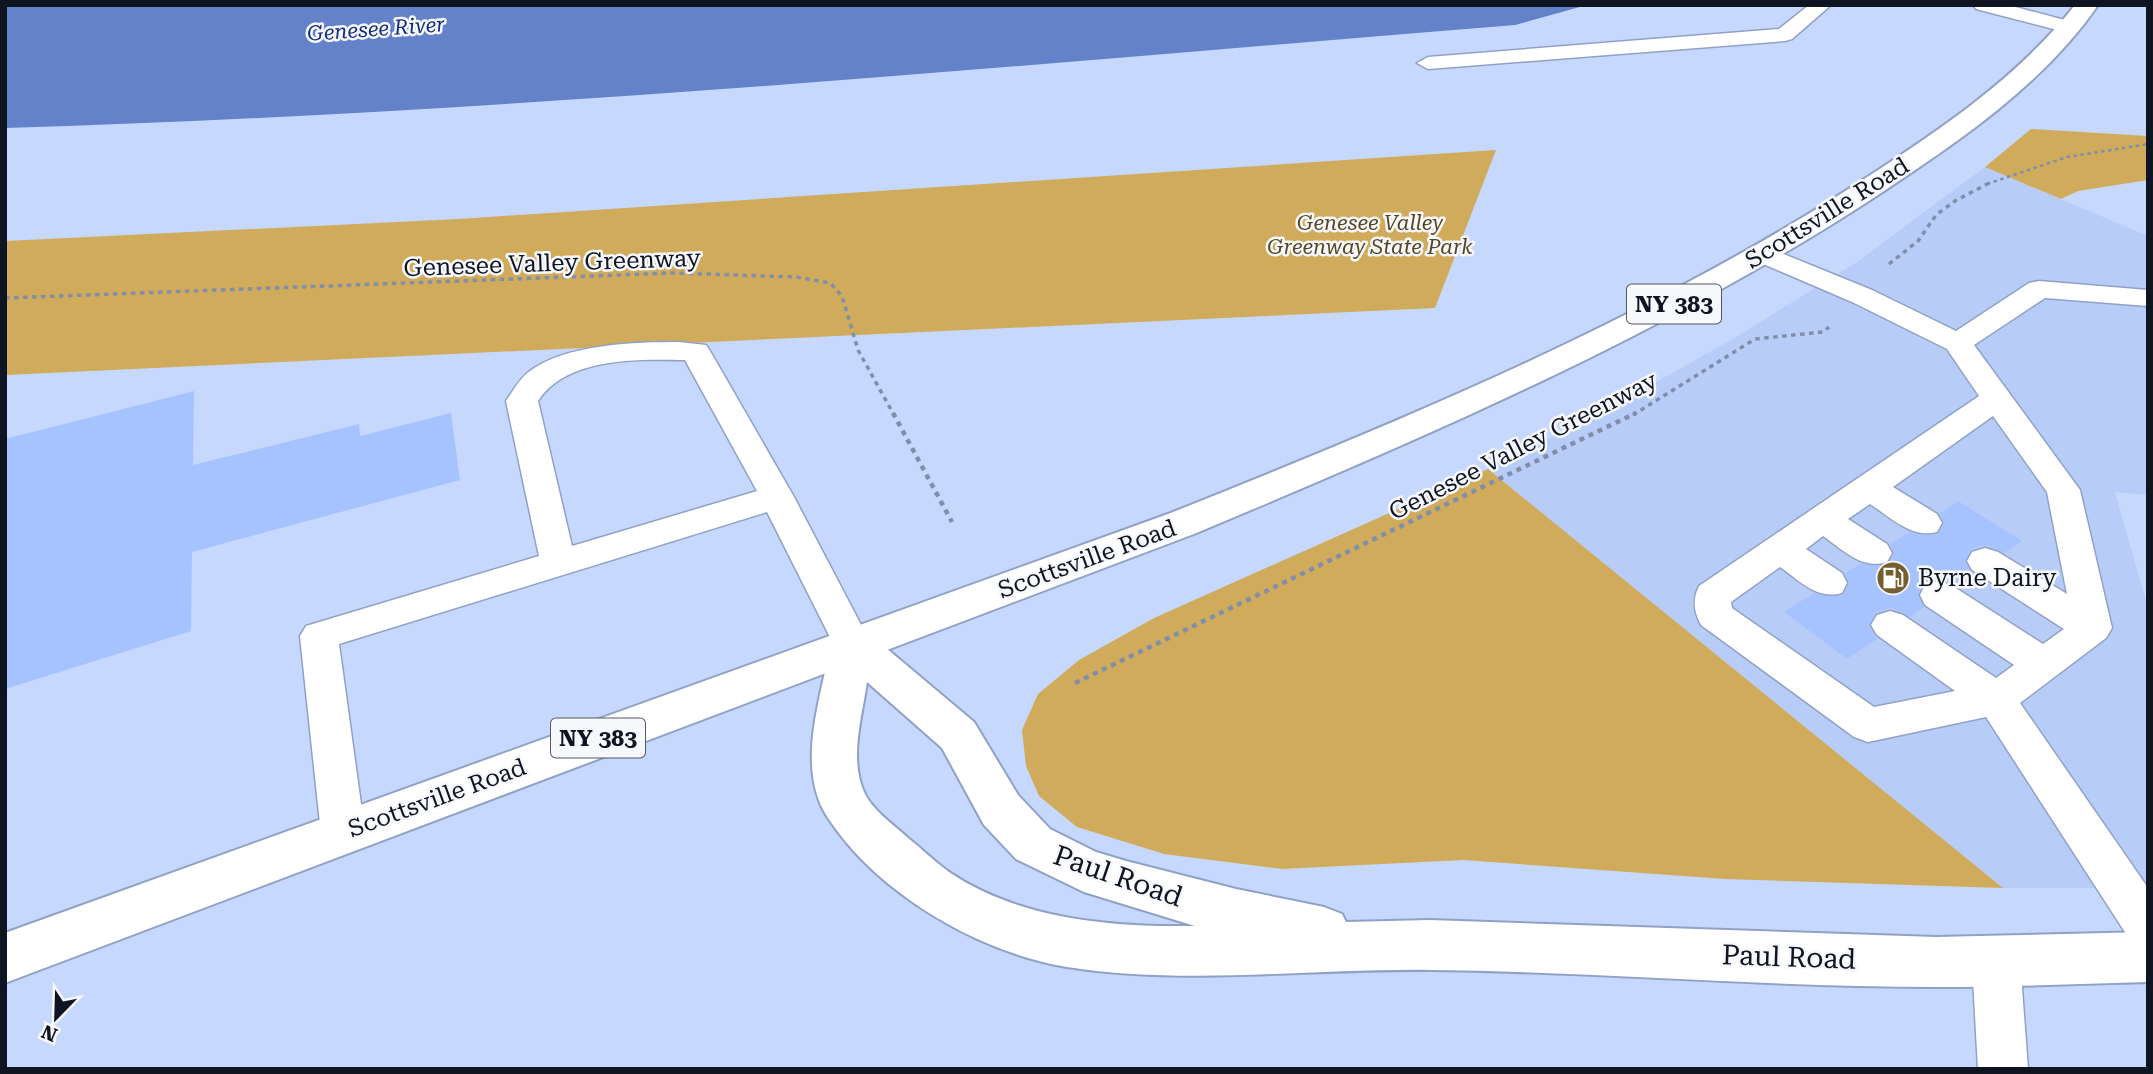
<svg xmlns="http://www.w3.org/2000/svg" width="2153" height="1074" font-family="'Roboto Serif',serif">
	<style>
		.built { fill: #b8ccf8 }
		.green { fill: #d0ab5b }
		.water { fill: #6482c9 }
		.building { fill: #a7c3ff }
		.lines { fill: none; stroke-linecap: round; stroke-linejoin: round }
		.service-casing { stroke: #91a1c5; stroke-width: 3 }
		.tertiary-casing { stroke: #91a1c5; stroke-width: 4 }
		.primary-casing { stroke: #91a1c5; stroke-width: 4 }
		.path-far2 { stroke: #818eaa; stroke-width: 2.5; stroke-dasharray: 3.5 3.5; stroke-linecap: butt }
		.path-far1 { stroke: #818eaa; stroke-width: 3.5; stroke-dasharray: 4.5 4.5; stroke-linecap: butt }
		.path { stroke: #818eaa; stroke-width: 4.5; stroke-dasharray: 5 5; stroke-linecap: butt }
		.service { fill: #fff; fill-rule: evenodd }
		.tertiary { fill: #fff; fill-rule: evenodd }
		.primary { fill: #fff; fill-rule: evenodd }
		.labels { text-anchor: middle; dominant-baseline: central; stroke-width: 5; stroke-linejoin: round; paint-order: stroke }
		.far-water-label { font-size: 21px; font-style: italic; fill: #122c7f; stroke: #f7f8fc }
		.far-park-label { font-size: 21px; font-style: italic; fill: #554520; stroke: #f7f8fc }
		.shield { fill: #f7f8fc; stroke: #555863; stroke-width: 2 }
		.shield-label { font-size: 23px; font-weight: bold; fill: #0f1421 }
		.street-label { font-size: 24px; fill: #0f1421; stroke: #f7f8fc }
		.poi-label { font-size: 24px; fill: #0f1421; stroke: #f7f8fc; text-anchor: start }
		.near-street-label { font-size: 28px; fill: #0f1421; stroke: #f7f8fc }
	</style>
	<rect width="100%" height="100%" fill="#c6d8fd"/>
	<path class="built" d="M1985,167L2148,236V495L2115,492L2148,608V888H2003L1488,469L1606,410L1733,339L1857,262Z"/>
	<path class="green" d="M2031,129L2148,136V180L2078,191L2061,199L1985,167Z
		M1496,150L1435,308L5,375V241L459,219Z
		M1488,469L2003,888L1725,879L1463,860L1282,869L1164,854L1077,827L1039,796L1026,766L1022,730L1038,694L1079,660L1154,618Z"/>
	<path class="water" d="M5,5H1587L1515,25C1012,66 509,113 5,128Z"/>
	<path class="building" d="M194,391L193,465L359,424L360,436L451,413L460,480L192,552L191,631L5,689V439Z
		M1958,501L2022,541L2004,553L1986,545L1971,549L1965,562L1973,574L1956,585L1939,578L1924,582L1918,594L1924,607L1910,617L1891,608L1876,612L1869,626L1877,639L1847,659L1784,612L1814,593L1842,596L1849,584L1845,573L1860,564L1887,565L1894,554L1890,544L1910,532L1937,535L1944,524L1940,513Z"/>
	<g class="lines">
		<defs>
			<path id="service" d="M1809,5H1831L1792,39L1785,41L1428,69L1417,63L1428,57L1779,29Z
				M1973,5H2008L2076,23L2079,27L2069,33L1976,9Z
				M1764,246L1872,290L1956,331L2029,283L2039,281L2148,290V306L2045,298L1974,345L2080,490L2112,628L2106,638L2020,703L2148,888V950L2132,943L1986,717L1868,742L1854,737L1701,625C1694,612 1692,600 1699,586L1979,396L1947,349L1852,302L1754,260L1751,254L1754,248ZM1993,416L2047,492L2067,594L1998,552L1985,548L1972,552L1967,561L1972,570L2064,629L2043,644L1951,585L1938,581L1925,585L1920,595L1925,605L2014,665L1996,678L1903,615L1890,611L1877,615L1871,625L1877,635L1955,691L1874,707L1732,608L1731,602L1780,567C1800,581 1817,600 1842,593L1847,583L1842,573L1806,549L1823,536C1843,550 1862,570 1887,562L1892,553L1887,544L1848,519L1870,504C1890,517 1912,539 1937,532L1942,523L1937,514L1893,487Z
				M679,342L706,345L710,351L794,497L871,644L865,655L852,659L839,655L767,512L339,644L365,833L358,847L343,852L328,847L321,833L300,636L306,626L539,556L506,401C513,391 520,378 530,371C566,344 636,342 679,342ZM685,360L757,491L572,546L538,401C566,357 638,359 685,360Z
				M1996,938L2013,945L2020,961L2028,1069H1978L1972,961L1979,945Z"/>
			<path id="tertiary" d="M852,628L867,632L974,722L1018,795L1050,829L1096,852L1126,861L1236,889L1324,907L1342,914L1346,922L1430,920L1936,937L2148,932V982C2078,984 2008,987 1938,987C1769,987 1600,972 1432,970C1311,968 1187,986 1067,967C978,952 878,894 828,818C795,768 821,698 831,644L837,632ZM867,682L942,748L984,825L1016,859L1084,892L1195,926C1112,927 1020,920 949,872C935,862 922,849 908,838C894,825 872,810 864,792C849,758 862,717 867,682Z"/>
			<path id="primary" d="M2075,5H2098C2043,85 1958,142 1878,195C1664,335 1430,435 1194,534L5,983V933L1168,514C1404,420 1639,323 1855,185C1934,134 2016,80 2075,5Z"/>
		</defs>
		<use href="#service" class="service-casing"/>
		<use href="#tertiary" class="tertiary-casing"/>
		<use href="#primary" class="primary-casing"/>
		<path class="path-far2" d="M1987,184L2067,157L2148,144"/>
		<path class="path-far1" d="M1889,264L1918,241L1936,215L1955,201L1991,182
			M5,298L673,273L796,277L830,283L842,296L858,350L894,415
			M1633,415L1755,339L1823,332L1829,327"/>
		<path class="path" d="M893,413L952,522
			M1075,683L1636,413"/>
		<use href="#service" class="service"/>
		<use href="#tertiary" class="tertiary"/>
		<use href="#primary" class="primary"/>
	</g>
	<defs>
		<symbol id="fuel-disc" viewBox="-11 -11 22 22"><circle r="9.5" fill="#755f2e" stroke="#f7f8fc"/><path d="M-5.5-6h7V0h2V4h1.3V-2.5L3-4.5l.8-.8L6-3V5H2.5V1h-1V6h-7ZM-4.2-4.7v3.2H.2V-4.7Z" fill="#fff"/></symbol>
	</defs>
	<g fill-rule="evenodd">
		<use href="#fuel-disc" x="1874" y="559" width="38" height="38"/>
	</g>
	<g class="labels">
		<g class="far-water-label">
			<text transform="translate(376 29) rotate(-4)">Genesee River</text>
		</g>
		<g class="far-park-label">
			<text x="1370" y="223">Genesee Valley<tspan x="1370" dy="24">Greenway State Park</tspan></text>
		</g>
		<g class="shield">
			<rect x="1627" y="284.5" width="94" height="39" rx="5"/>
			<rect x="551" y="718.5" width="94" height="39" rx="5"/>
		</g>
		<g class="shield-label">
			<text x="1674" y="304">NY 383</text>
			<text x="598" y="738">NY 383</text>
		</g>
		<g class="street-label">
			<text transform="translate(1827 213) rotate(-32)">Scottsville Road</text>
			<text transform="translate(552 263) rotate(-2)">Genesee Valley Greenway</text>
			<text transform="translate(1523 446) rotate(-27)">Genesee Valley Greenway</text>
			<text transform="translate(1087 559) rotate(-20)">Scottsville Road</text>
			<text transform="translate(437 798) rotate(-20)">Scottsville Road</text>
		</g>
		<g class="poi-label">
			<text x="1918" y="578">Byrne Dairy</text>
		</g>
		<g class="near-street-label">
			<text transform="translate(1118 876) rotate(19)">Paul Road</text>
			<text transform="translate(1789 957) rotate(2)">Paul Road</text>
		</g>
	</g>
	<rect width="2153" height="1074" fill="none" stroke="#0f1421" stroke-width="14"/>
	<g transform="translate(56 1018) rotate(203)" stroke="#f7f8fc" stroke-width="5" paint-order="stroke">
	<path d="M0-5L12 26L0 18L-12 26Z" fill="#0f1421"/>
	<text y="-10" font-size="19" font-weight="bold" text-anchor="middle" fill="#0f1421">N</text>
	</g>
</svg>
